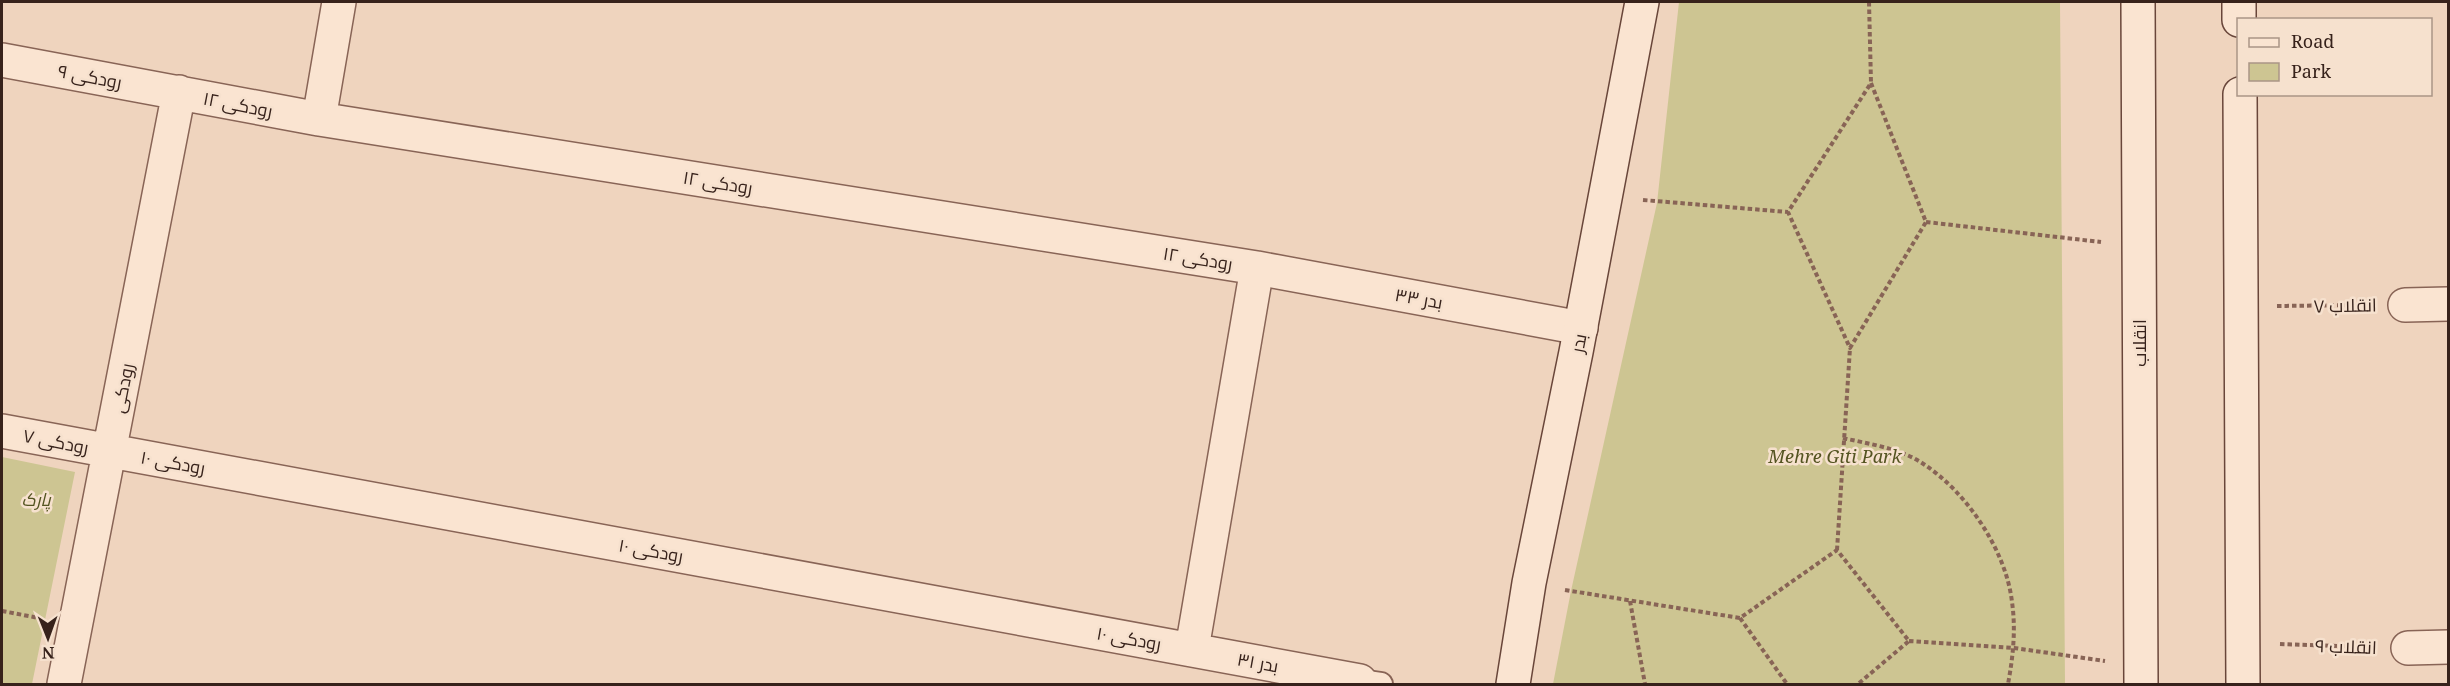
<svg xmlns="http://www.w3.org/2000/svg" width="2450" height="686" font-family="'Noto Serif',Cairo,serif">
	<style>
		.green { fill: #cdc592 }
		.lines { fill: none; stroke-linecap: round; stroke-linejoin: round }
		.lane-casing { stroke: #886456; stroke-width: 26 }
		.street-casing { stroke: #886456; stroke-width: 36 }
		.secondary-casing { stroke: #69463a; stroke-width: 36 }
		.path { stroke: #886456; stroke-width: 4; stroke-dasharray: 4.5 3; stroke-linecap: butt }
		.lane { stroke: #fae4d1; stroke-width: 22 }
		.street { stroke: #fae4d1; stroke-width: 33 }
		.secondary { stroke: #fae4d1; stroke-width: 33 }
		.labels { text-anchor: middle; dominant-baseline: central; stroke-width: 5; stroke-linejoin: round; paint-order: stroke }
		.street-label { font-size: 18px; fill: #37221b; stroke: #f6e1ce }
		.park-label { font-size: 18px; font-style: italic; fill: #545421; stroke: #f6e1ce }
	</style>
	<rect width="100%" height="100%" fill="#efd4be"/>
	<path class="green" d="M1679,2H2060L2065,684H1553L1571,591L1657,203Z
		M2,457L75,472L32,684H2Z"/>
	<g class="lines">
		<defs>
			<path id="lane" d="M1360,681L1381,684"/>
			<path id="street" d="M2,60L319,119L1257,268L1581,328
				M319,119L339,2
				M2405,305L2448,304
				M2,431L1360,681
				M2408,648L2448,647
				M1192,649L1257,268
				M64,684L179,92"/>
			<path id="secondary" d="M2138,2L2141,684
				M2239,2V20
				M2240,94L2243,684
				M1513,684L1529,583L1576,352L1642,2"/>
		</defs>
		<use href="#lane" class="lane-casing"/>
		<use href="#street" class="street-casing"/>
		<use href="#secondary" class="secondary-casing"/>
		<path class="path" d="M1869,2L1871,83
			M1871,83L1926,222L1850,348L1788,212Z
			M1643,200L1788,212
			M1926,222L2101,242
			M2277,306L2368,305
			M1843,438C1869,444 1899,448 1922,463C1966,491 2006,550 2012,602C2016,630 2013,657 2008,684
			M1837,550L1850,348
			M1565,590L1740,618L1837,550L1909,641L1858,684
			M1630,601L1645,684
			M2,611L39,618
			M1740,618L1787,684
			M1909,641L2014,648L2105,661
			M2280,644L2371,647"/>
		<use href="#lane" class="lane"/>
		<use href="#street" class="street"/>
		<use href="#secondary" class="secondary"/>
	</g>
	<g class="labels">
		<g class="street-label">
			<text transform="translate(90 76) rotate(11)">رودکی ۹</text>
			<text transform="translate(238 104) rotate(11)">رودکی ۱۲</text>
			<text transform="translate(718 182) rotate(9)">رودکی ۱۲</text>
			<text transform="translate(1198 258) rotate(9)">رودکی ۱۲</text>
			<text transform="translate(1419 298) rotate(10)">بدر ۳۳</text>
			<text transform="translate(2345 305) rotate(-1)">انقلاب ۷</text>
			<text transform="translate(1578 343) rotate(-79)">بدر</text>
			<text transform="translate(2139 343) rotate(-90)">انقلاب</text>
			<text transform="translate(122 388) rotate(-79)">رودکی</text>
			<text transform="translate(56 441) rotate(11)">رودکی ۷</text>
			<text transform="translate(173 462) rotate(10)">رودکی ۱۰</text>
			<text transform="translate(651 550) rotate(10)">رودکی ۱۰</text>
			<text transform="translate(1129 638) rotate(10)">رودکی ۱۰</text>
			<text transform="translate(2346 646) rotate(2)">انقلاب ۹</text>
			<text transform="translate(1258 662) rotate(10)">بدر ۳۱</text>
		</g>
		<g class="park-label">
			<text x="1835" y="456">Mehre Giti Park</text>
			<text x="36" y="499">پارک</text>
		</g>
	</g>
	<rect width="2450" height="686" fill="none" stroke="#37221b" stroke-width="6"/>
	<rect x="2237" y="18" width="195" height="78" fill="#f6e1ce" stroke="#aa9586" stroke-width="1.5"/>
	<rect x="2249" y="38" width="30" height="9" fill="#fae4d1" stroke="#aa9586" stroke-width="1.5"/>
	<text x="2291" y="48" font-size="18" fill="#37221b">Road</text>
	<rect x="2249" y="63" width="30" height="18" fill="#cdc592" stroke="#aa9586" stroke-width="1.5"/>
	<text x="2291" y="78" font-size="18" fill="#37221b">Park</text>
	<g transform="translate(48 638) rotate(179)" stroke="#f6e1ce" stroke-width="4.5" paint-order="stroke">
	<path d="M0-4.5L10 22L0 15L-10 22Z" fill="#37221b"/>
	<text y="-9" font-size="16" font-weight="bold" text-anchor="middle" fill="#37221b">N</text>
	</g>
</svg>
